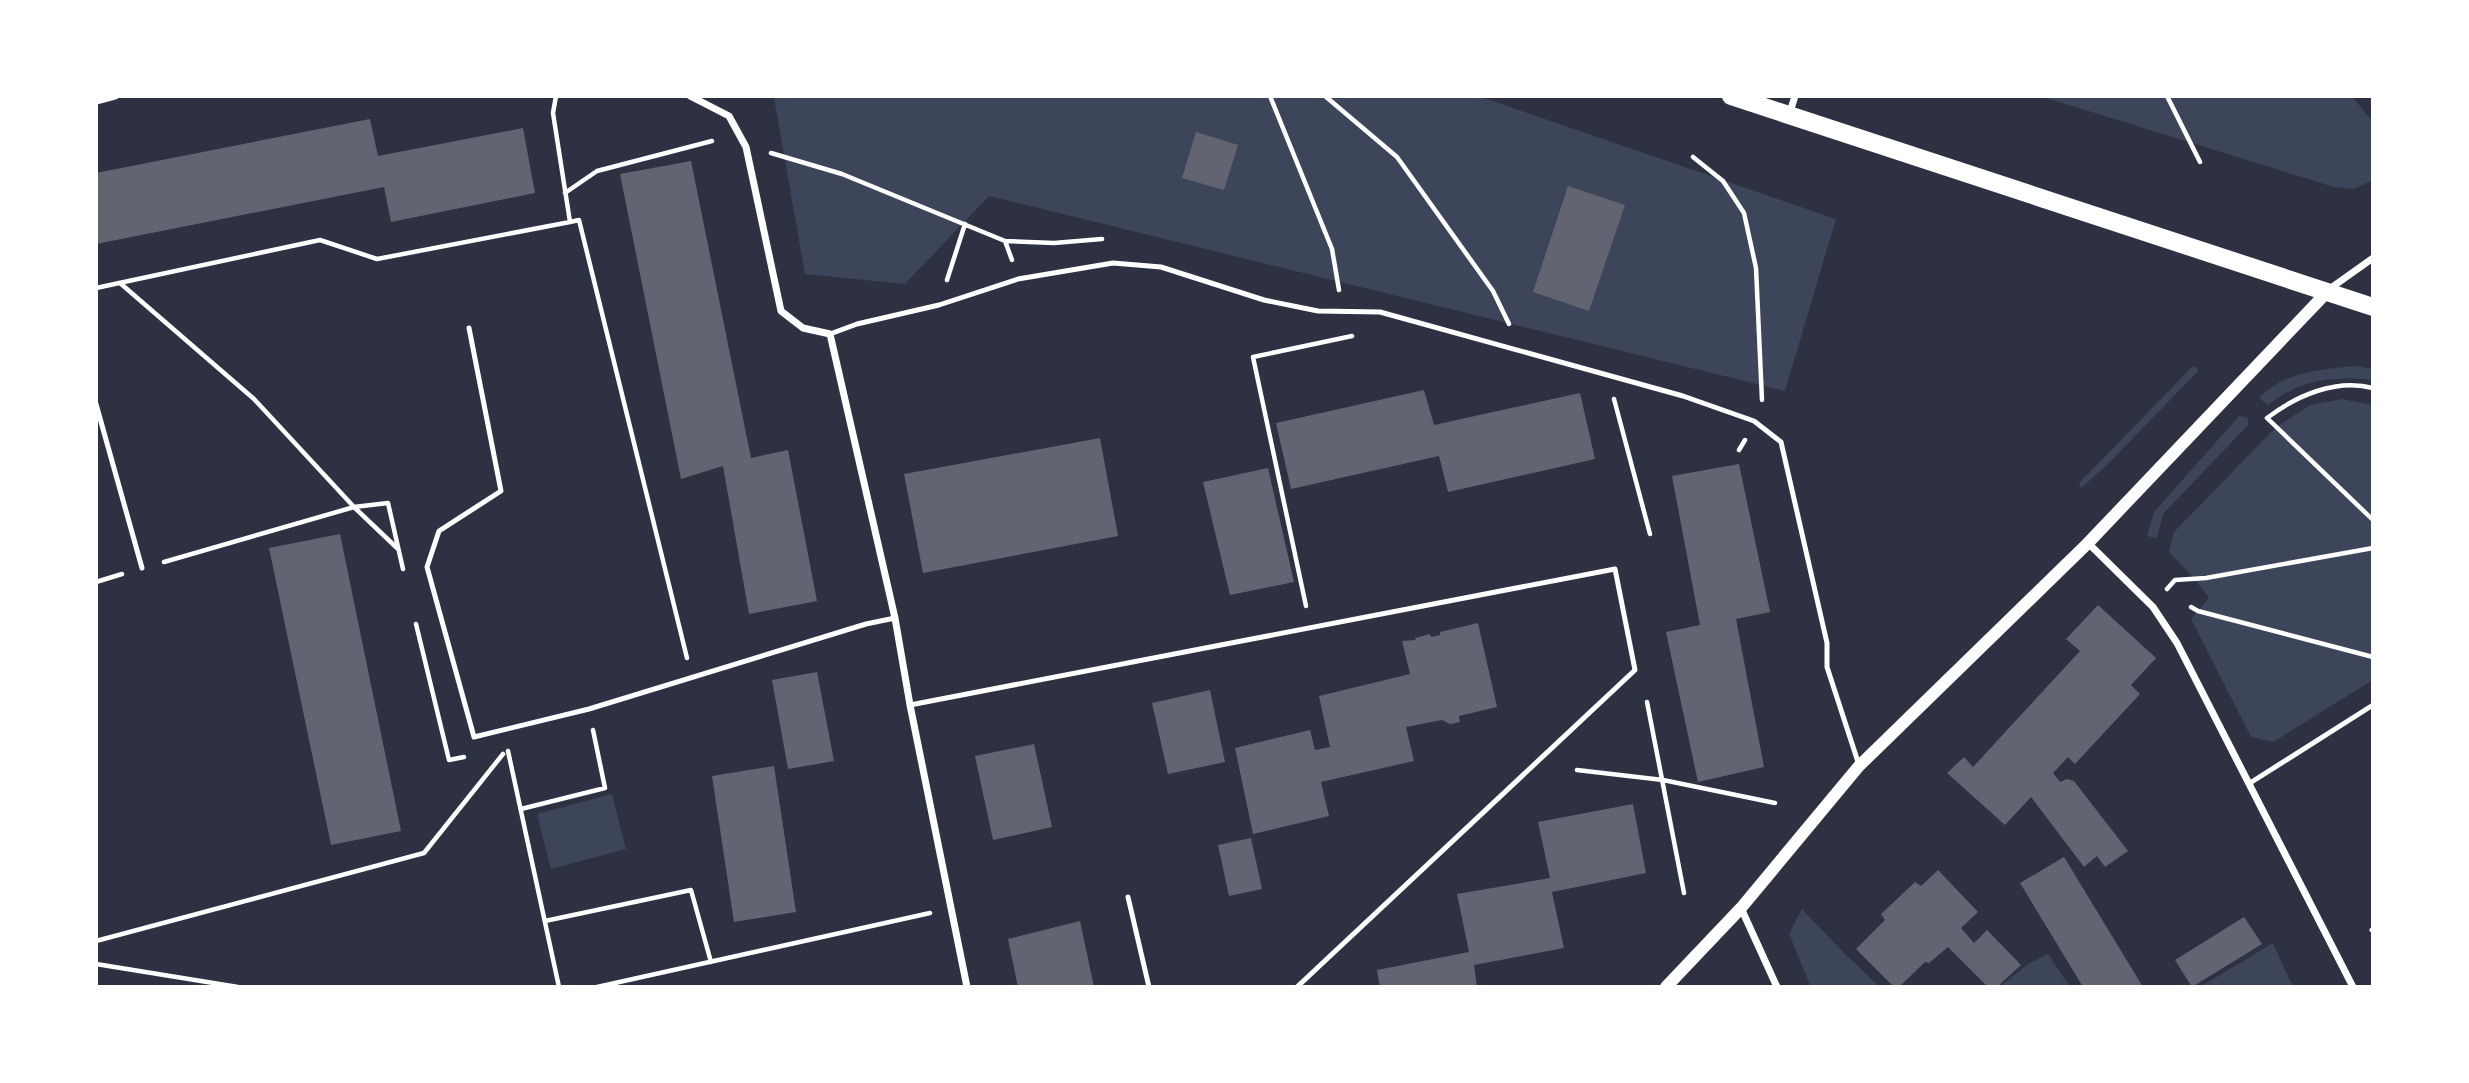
<svg xmlns="http://www.w3.org/2000/svg" width="2469" height="1083" font-family="'Archivo Narrow',sans-serif">
	<style>
		.green { fill: #3c4559 }
		.building { fill: #626471 }
		.lines { fill: none; stroke-linecap: round; stroke-linejoin: round }
		.path { stroke: #fff; stroke-width: 4.5 }
		.service { stroke: #fff; stroke-width: 5 }
		.minor { stroke: #fff; stroke-width: 7 }
		.tertiary { stroke: #fff; stroke-width: 12 }
		.primary { stroke: #fff; stroke-width: 18 }
	</style>
	<rect width="100%" height="100%" fill="#2d3142"/>
	<path class="green" d="M771,96H1478L1836,219L1785,391L989,196L905,284L805,274L774,98Z
		M2040,96H2352L2373,122V180L2353,189L2334,187Z
		M2193,366L2199,370L2106,466L2081,488L2079,483Z
		M2355,366L2373,369V380C2332,376 2301,379 2268,405L2259,398C2284,372 2321,369 2355,366Z
		M2342,399L2373,405V680L2273,742L2251,737L2191,619L2209,598L2193,577L2169,552L2174,532L2276,427L2310,405Z
		M2239,416L2247,417L2249,424L2163,514L2157,538L2147,536L2154,512Z
		M612,794L626,849L551,869L537,814Z
		M1802,909L1845,954L1880,987H1811L1789,934Z
		M2273,943L2293,987H2200Z
		M2048,954L2070,987H1999L2028,964Z"/>
	<path class="building" d="M370,119L378,156L523,128L535,193L391,222L384,187L96,244V173Z
		M1196,132L1238,145L1224,190L1182,178Z
		M691,161L751,458L788,450L817,601L749,614L723,466L681,479L620,174Z
		M1568,186L1625,205L1589,311L1533,292Z
		M1424,390L1434,425L1580,393L1595,459L1448,492L1439,456L1291,489L1276,423Z
		M1100,438L1118,536L923,573L904,474Z
		M1739,464L1770,612L1736,619L1764,767L1698,782L1666,632L1700,625L1672,476Z
		M1268,468L1294,582L1230,595L1203,482Z
		M340,534L401,831L331,845L269,548Z
		M2098,605L2156,658L2131,685L2140,694L2075,764L2068,757L2053,773L2060,782L2067,779L2074,781L2128,851L2105,867L2097,856L2084,867L2031,797L2005,825L1947,773L1964,757L1973,767L2080,651L2066,639Z
		M1478,623L1497,707L1459,716L1460,722L1450,724L1442,720L1406,727L1414,761L1321,782L1329,816L1253,834L1235,748L1310,730L1315,750L1330,747L1319,696L1410,674L1402,641L1416,640L1415,638L1430,634L1431,637L1440,635V632Z
		M817,672L834,761L788,769L772,680Z
		M1210,690L1225,762L1168,774L1152,703Z
		M1034,744L1052,827L993,840L975,756Z
		M774,766L796,912L734,922L712,776Z
		M1633,804L1646,873L1552,892L1564,948L1474,965L1477,987H1380L1377,970L1469,952L1457,894L1550,878L1538,822Z
		M1251,838L1262,889L1229,896L1218,845Z
		M2064,857L2143,987H2083L2020,883Z
		M1938,870L1978,912L1961,928L1974,943L1987,930L2021,965L1997,987H1988L1948,947L1929,963L1925,962L1899,987H1894L1856,949L1885,920L1881,914L1915,882L1921,886Z
		M2244,917L2262,944L2192,987L2175,960Z
		M1080,921L1094,987H1018L1008,939Z"/>
	<g class="lines">
		<path class="path" d="M1270,96L1332,249L1339,290
			M1325,96L1397,157L1493,291L1509,324
			M2167,96L2200,162
			M771,153L842,174L1005,241L1012,260
			M1693,157L1723,181L1744,213L1756,268L1762,400
			M565,193L597,171L712,141
			M570,222L579,220L687,658
			M1005,241L1054,243L1102,239
			M947,280L965,224
			M120,283L254,399L354,507L397,548
			M96,288L320,240L377,259L570,222L553,113L556,96
			M2373,388C2336,378 2296,396 2267,418L2373,520
			M1614,399L1650,534
			M1739,450L1745,440
			M164,562L354,507L388,503L403,569
			M96,582L122,574
			M2167,589L2175,580L2206,578L2373,548
			M1306,606L1253,357L1352,336
			M2191,607L2198,611L2373,657
			M416,624L449,760L464,757
			M1647,702L1684,893
			M508,751L559,987
			M1577,770L1663,780L1775,803
			M521,809L605,788L593,730
			M545,921L691,890L711,962
			M96,941L424,853L503,754
			M96,964L238,987
			M597,987L930,913"/>
		<path class="service" d="M469,328L501,491L439,531L427,567L474,737L589,709L866,624L895,618
			M830,334L857,324L939,305L1018,279L1113,263L1161,267L1264,300L1318,311L1380,312L1683,396L1754,421L1781,442L1827,643V667L1859,765
			M96,404L142,568
			M910,705L1615,569L1635,670L1297,987
			M2250,783L2373,705
			M1128,897L1149,987
			M2372,930L2373,931"/>
		<path class="minor" d="M690,96L729,116L746,147L781,311L803,328L830,334L895,618L910,705L967,987
			M96,101L115,96
			M1789,115L1795,96
			M2328,290L2373,258
			M2088,543L2153,607L2177,643L2353,987
			M1741,908L1777,987"/>
		<path class="tertiary" d="M1666,987L1741,908L1859,766L2088,543L2328,291"/>
		<path class="primary" d="M1731,96L2373,307"/>
	</g>
	<rect width="2469" height="1083" fill="none" stroke="#ffffff" stroke-width="196"/>
</svg>
